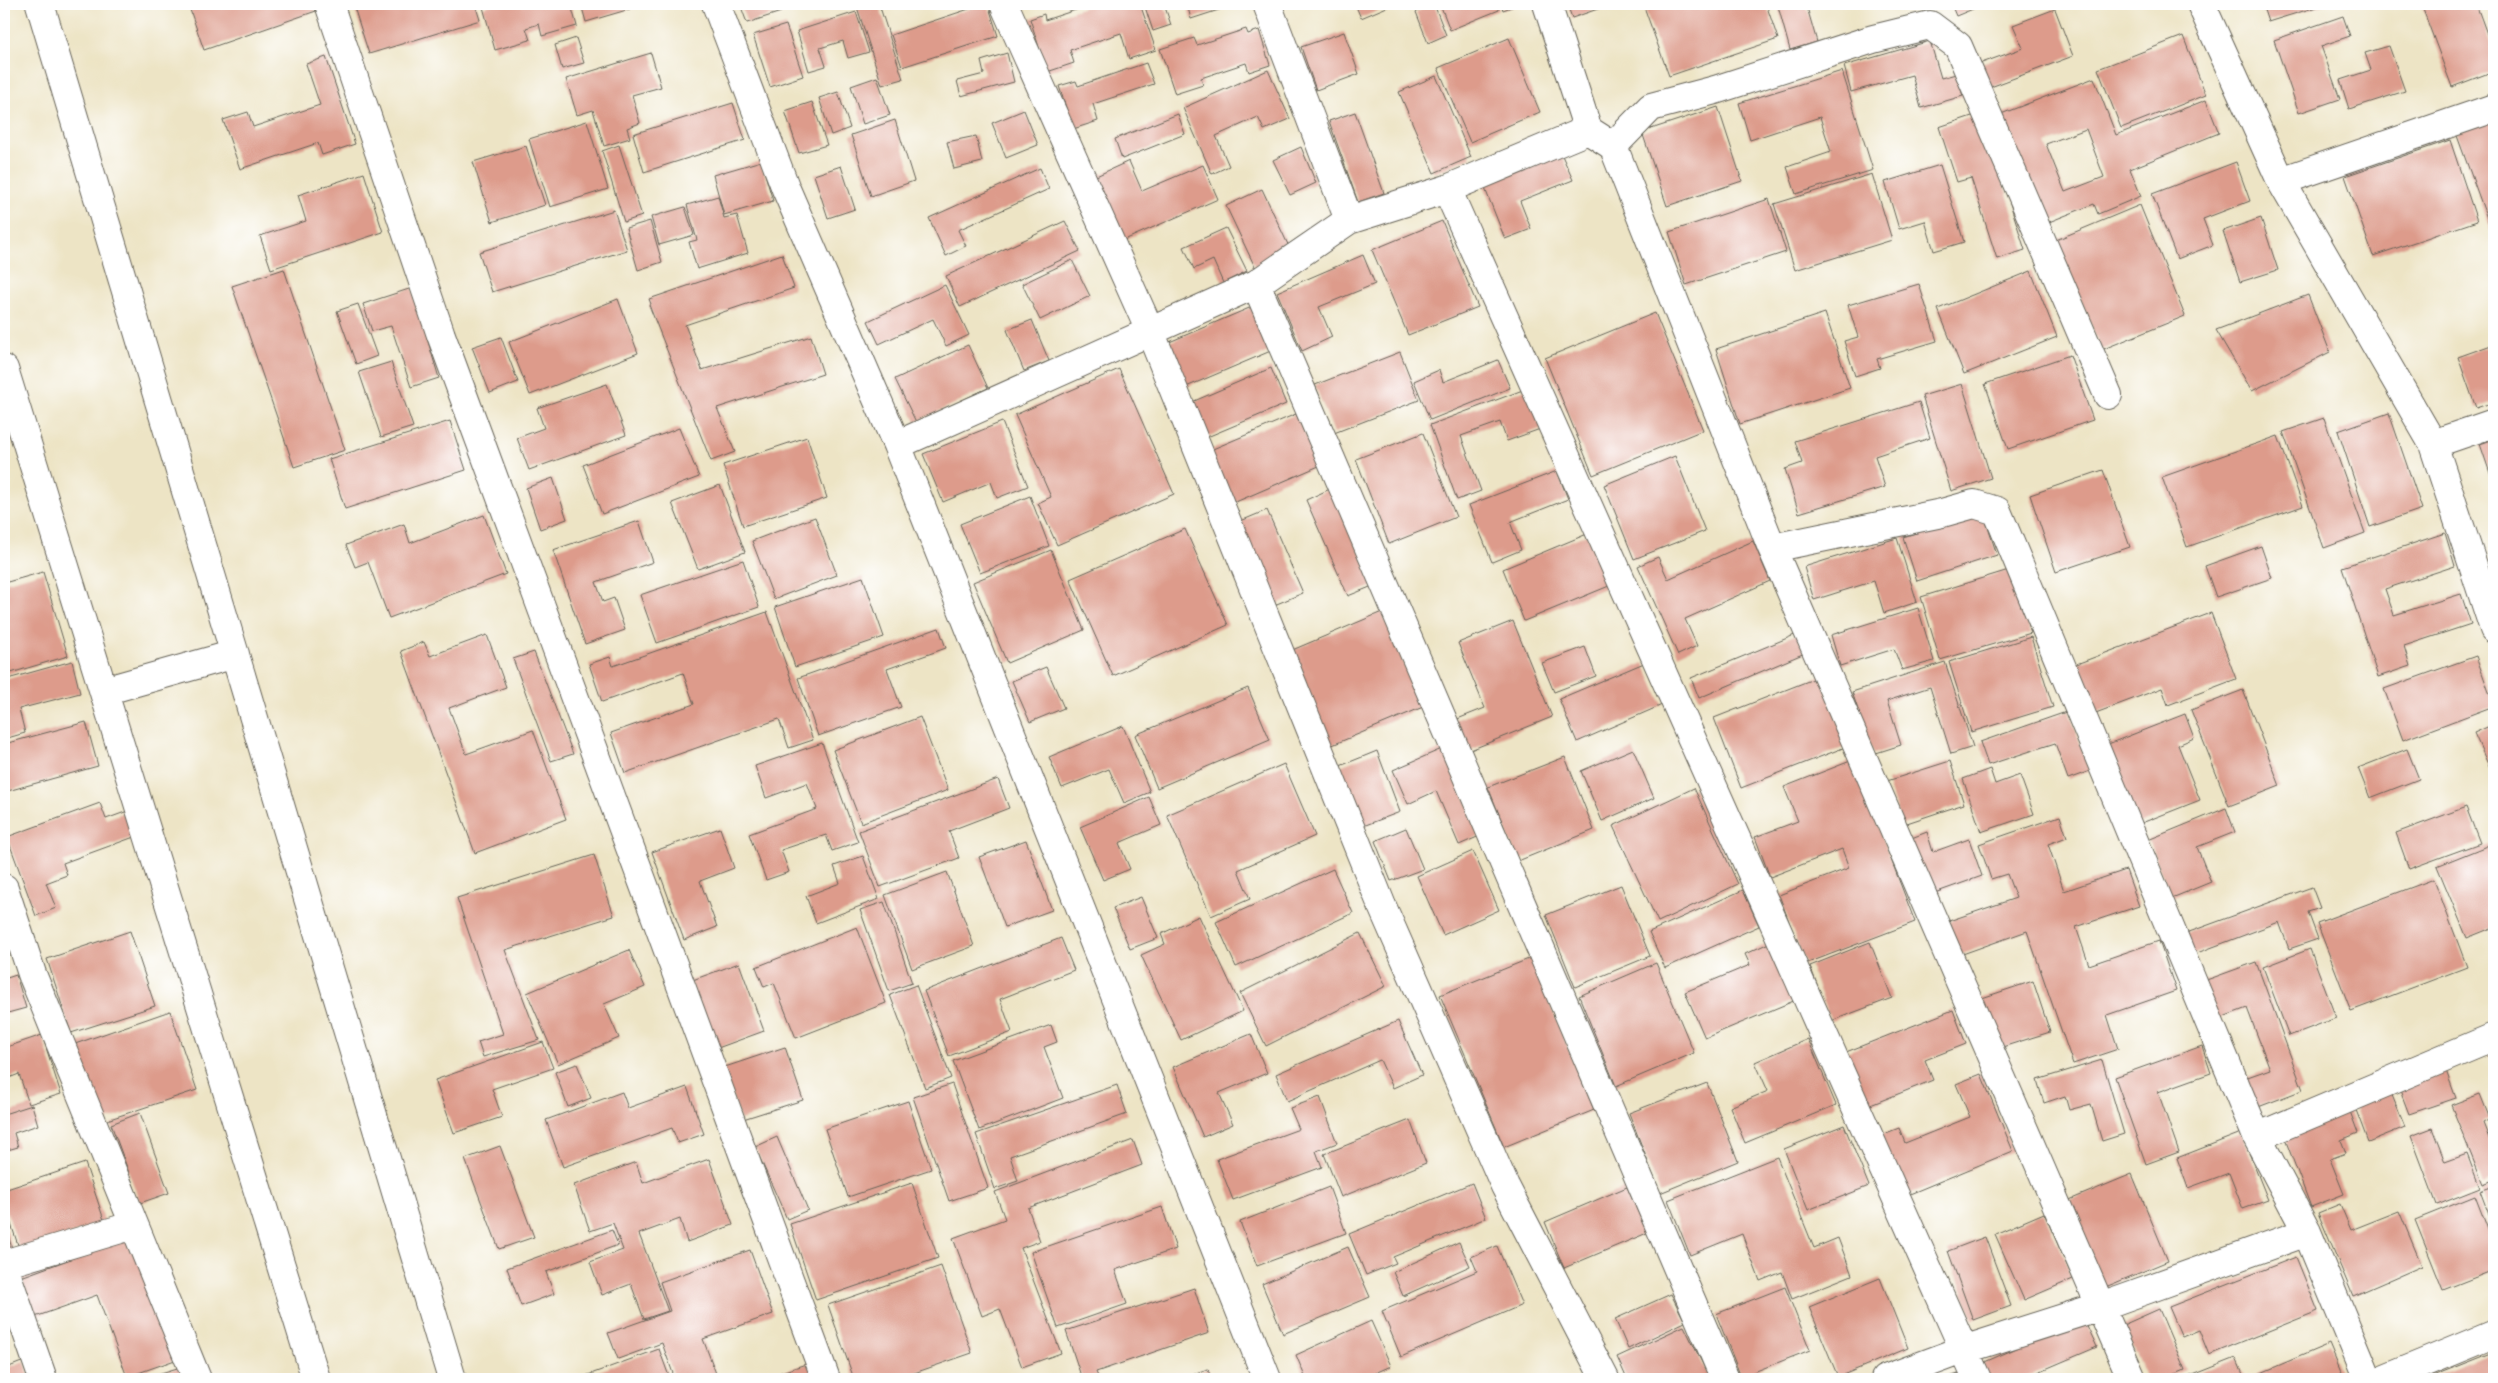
<svg xmlns="http://www.w3.org/2000/svg" width="2498" height="1383" font-family="Caveat,sans-serif">
	<style>
		.building { fill: #dd9b8b; fill-rule: evenodd }
		.lines { fill: none; stroke-linecap: round; stroke-linejoin: round }
		.minor-casing { stroke: #656257; stroke-width: 30 }
		.tertiary-casing { stroke: #656257; stroke-width: 30 }
		.minor { stroke: #fff; stroke-width: 28 }
		.tertiary { stroke: #fff; stroke-width: 28 }
	</style>
	<rect width="100%" height="100%" fill="#fff"/>
	<filter id="ink" filterUnits="userSpaceOnUse"><feTurbulence type="fractalNoise" baseFrequency=".02" numOctaves="2"/><feDisplacementMap in="SourceGraphic" scale="10" xChannelSelector="R" yChannelSelector="G"/><feConvolveMatrix kernelMatrix="1 2 1 2 8 2 1 2 1" color-interpolation-filters="sRGB"/></filter>
	<filter id="wash" filterUnits="userSpaceOnUse"><feTurbulence type="fractalNoise" baseFrequency=".0096" numOctaves="4" result="noise"/><feDisplacementMap in="SourceGraphic" scale="20" xChannelSelector="R" yChannelSelector="G"/><feGaussianBlur stdDeviation="1.12" result="paint"/><feColorMatrix in="noise" values="0 0 0 0 0 0 0 0 0 0 0 0 0 0 0 0 0 1.4 0 .05"/><feComposite in="paint" operator="in"/></filter>
	<g filter="url(#wash)">
		<rect width="100%" height="100%" fill="#ede4c5"/>
		<g id="blocks">
			<path class="building" d="M188,4H313L316,11L204,50Z
				M353,4H475L480,20L369,54Z
				M493,4H575L571,5L577,26L542,36L539,24L526,28L530,40L495,50L483,7Z
				M581,4H628L630,9L586,22Z
				M740,4H778L781,12L747,23Z
				M856,4H879L903,79L882,85Z
				M974,4H988L998,36L902,67L891,35L975,7Z
				M1094,4H1140L1156,50L1129,59L1121,33L1070,50L1074,63L1047,72L1030,19L1044,14L1045,20Z
				M1144,4H1164L1171,25L1153,31Z
				M1187,4H1237L1191,19Z
				M1355,4H1394L1361,18Z
				M1434,4L1446,35L1428,43L1416,12Z
				M1440,4H1497L1499,10L1450,30Z
				M1501,4H1520L1503,10Z
				M1567,4H1612L1572,18Z
				M1643,4H1766L1778,39L1669,76Z
				M1786,4H1806L1817,42L1790,50L1778,6Z
				M1951,4H1985L1956,16Z
				M2262,4H2326L2268,22Z
				M2421,4H2476L2494,53V71L2452,87Z
				M2055,9L2073,56L1988,88L1979,64L2023,48L2013,25Z
				M856,12L869,52L848,58L843,41L820,48L826,66L809,71L797,31Z
				M2343,16L2350,36L2321,46L2340,99L2299,113L2274,40Z
				M786,25L803,76L770,87L753,35Z
				M1246,29L1248,34L1259,30L1270,65L1249,72L1246,63L1201,78L1203,85L1175,94L1160,49L1194,38L1197,45Z
				M1344,32L1359,74L1316,90L1301,47Z
				M2183,36L2206,95L2121,128L2098,69Z
				M576,38L584,63L562,69L555,45Z
				M1509,38L1540,112L1470,142L1438,68Z
				M1930,41L1941,78L1956,74L1963,96L1921,108L1912,75L1851,92L1844,66Z
				M2389,46L2405,91L2349,109L2340,80L2371,70L2365,53Z
				M651,53L661,87L632,95L640,123L627,128L630,138L604,146L593,110L577,115L566,79Z
				M1007,53L1014,82L961,96L957,81L984,74L981,61Z
				M326,57L355,144L322,155L318,143L240,169L223,120L248,112L253,127L320,105L306,64Z
				M1146,63L1154,84L1093,104L1098,121L1073,129L1059,86L1076,81L1078,86Z
				M1268,70L1290,119L1264,130L1258,117L1216,136L1229,166L1212,174L1183,108Z
				M1842,71L1873,170L1796,194L1787,167L1831,152L1820,117L1750,140L1739,103Z
				M1436,76L1471,157L1434,173L1399,92Z
				M877,77L890,115L863,124L851,86Z
				M2094,78L2116,135L2206,100L2219,133L2130,169L2141,196L2098,214L2094,204L2044,224L2001,114ZM2086,129L2104,177L2065,192L2046,144Z
				M838,92L850,128L831,135L819,98Z
				M812,102L827,145L799,153L785,111Z
				M733,103L745,140L644,172L633,134Z
				M1718,107L1742,181L1667,206L1642,132Z
				M1024,110L1038,145L1006,158L992,123Z
				M1355,112L1384,193L1358,202L1329,121Z
				M1981,113L2025,250L1997,259L1971,178L1957,182L1939,127Z
				M1178,114L1185,134L1122,159L1115,139Z
				M2494,119V232H2492L2456,133Z
				M895,120L914,181L871,196L851,135Z
				M587,121L608,189L550,207L529,139Z
				M976,136L982,162L954,169L947,142Z
				M2450,140L2477,221L2373,256L2345,176Z
				M619,145L642,216L624,222L602,151Z
				M526,146L545,205L492,222L473,162Z
				M1301,147L1316,183L1290,195L1273,160Z
				M1560,151L1573,180L1520,201L1531,229L1505,239L1482,181Z
				M761,161L773,201L724,215L713,175Z
				M1129,161L1142,191L1203,165L1218,199L1122,241L1094,177Z
				M2236,162L2250,201L2203,219L2213,245L2177,259L2152,194Z
				M1940,165L1964,242L1934,251L1925,221L1899,229L1885,182Z
				M841,166L855,209L828,218L814,175Z
				M1040,168L1049,189L958,230L966,246L946,256L929,218Z
				M364,173L383,232L271,269L260,236L306,221L298,195Z
				M1872,174L1892,240L1795,270L1774,204Z
				M1262,189L1291,251L1255,267L1226,206Z
				M718,196L724,218L737,215L748,253L697,269L689,242L697,240L687,205Z
				M1769,199L1786,252L1686,285L1669,232Z
				M2140,205L2185,316L2101,350L2056,240Z
				M685,207L694,235L659,245L651,217Z
				M614,210L627,250L492,292L479,252Z
				M2261,218L2278,270L2240,282L2223,231Z
				M650,221L662,262L638,270L626,228Z
				M1065,221L1080,251L960,307L946,276Z
				M1442,221L1478,307L1408,335L1372,250Z
				M1226,228L1247,271L1223,283L1213,260L1194,269L1184,247Z
				M782,254L794,288L685,325L702,370L811,336L823,374L717,408L735,452L711,461L649,305L651,304L649,299Z
				M1363,255L1375,284L1319,307L1332,337L1302,351L1277,292Z
				M1072,260L1090,296L1040,320L1022,284Z
				M284,269L345,450L294,467L232,286Z
				M2031,271L2057,337L1964,374L1938,309Z
				M1919,284L1937,341L1877,359L1880,368L1855,376L1844,341L1858,337L1848,305Z
				M945,285L969,335L946,346L933,319L879,344L868,321Z
				M412,288L439,378L411,387L391,326L372,331L363,304Z
				M2308,295L2330,352L2252,391L2216,330Z
				M618,299L638,353L530,395L509,342Z
				M358,304L377,356L356,364L337,311Z
				M1254,306L1273,350L1179,390L1160,346Z
				M1655,313L1703,430L1593,475L1545,358Z
				M1825,313L1850,388L1740,424L1716,349Z
				M1032,320L1049,361L1024,371L1007,330Z
				M501,337L518,382L490,393L472,347Z
				M2494,344V402L2476,408L2458,357Z
				M968,345L988,388L916,422L895,379Z
				M1400,352L1419,400L1334,433L1315,385Z
				M2070,355L2093,420L2008,449L1985,384Z
				M1498,360L1510,388L1430,420L1414,381L1439,370L1443,382Z
				M391,362L413,427L381,437L359,372Z
				M1271,368L1286,404L1200,440L1185,405Z
				M1119,369L1174,494L1057,545L1038,503L1051,497L1015,415Z
				M607,384L626,435L529,470L517,438L544,428L537,408Z
				M1962,384L1991,478L1951,491L1922,396Z
				M1528,388L1543,428L1507,441L1500,422L1461,436L1481,491L1457,500L1430,425Z
				M1919,402L1930,438L1875,456L1885,487L1799,513L1785,469L1802,463L1795,441Z
				M2389,413L2422,509L2370,527L2338,431Z
				M1296,414L1319,466L1231,504L1208,451Z
				M2324,418L2365,533L2324,548L2283,432Z
				M450,421L466,470L345,509L329,459Z
				M1002,422L1028,486L997,498L991,482L943,502L923,454Z
				M679,428L699,477L602,514L583,465Z
				M1423,433L1456,517L1389,544L1356,459Z
				M2278,436L2303,506L2187,547L2162,477Z
				M807,437L827,498L743,526L723,465Z
				M2494,439V485L2480,444Z
				M1675,456L1705,531L1634,559L1604,485Z
				M2103,470L2130,547L2056,572L2030,495Z
				M1557,471L1568,499L1510,522L1521,550L1492,562L1469,505Z
				M553,478L567,519L540,529L526,488Z
				M720,485L745,552L698,569L672,503Z
				M1332,488L1375,585L1348,596L1306,500Z
				M1030,496L1049,546L980,573L960,524Z
				M1267,510L1303,593L1272,606L1236,523Z
				M1983,512L1997,555L1917,581L1903,537Z
				M484,515L506,574L389,618L368,562L355,567L346,545L404,524L410,543Z
				M815,517L837,575L774,599L752,541Z
				M639,521L653,562L596,582L603,602L614,598L625,630L585,644L553,550Z
				M1185,529L1228,625L1113,676L1070,579Z
				M2445,533L2455,566L2385,589L2394,615L2461,594L2471,624L2404,646L2410,666L2378,677L2342,567Z
				M1587,534L1609,586L1524,621L1503,569Z
				M1897,538L1917,602L1884,613L1874,581L1814,600L1804,567Z
				M1753,541L1770,581L1685,619L1697,646L1678,655L1638,566L1658,557L1668,579Z
				M2261,546L2272,578L2216,597L2205,566Z
				M1051,550L1084,630L1007,663L973,582Z
				M743,560L759,607L657,643L640,595Z
				M2012,569L2031,633L1940,660L1921,597Z
				M43,572L68,656L4,675V583Z
				M863,577L884,637L795,667L775,607Z
				M1918,608L1934,661L1902,670L1894,649L1840,666L1831,635Z
				M767,612L813,740L789,748L779,719L625,773L611,733L694,704L683,673L602,702L589,664L610,657L613,666Z
				M1382,612L1423,707L1330,746L1290,651Z
				M2211,613L2236,679L2168,705L2162,688L2093,714L2074,665Z
				M1513,621L1552,717L1468,751L1455,720L1485,708L1458,643Z
				M939,628L946,648L887,669L901,707L818,736L798,678Z
				M1797,634L1805,653L1699,698L1691,678Z
				M487,635L506,687L449,708L466,754L533,730L566,819L475,853L401,651L424,642L430,656Z
				M2031,637L2053,707L1971,732L1949,662Z
				M1585,647L1596,676L1554,692L1542,663Z
				M534,652L573,754L551,761L513,659Z
				M2476,656L2494,706L2403,740L2384,689Z
				M72,661L80,693L19,709L25,733L4,739V680Z
				M1945,662L1973,747L1951,754L1930,687L1887,701L1901,745L1873,754L1852,692Z
				M1644,663L1662,705L1577,742L1559,699Z
				M1046,667L1064,708L1030,722L1012,681Z
				M1821,676L1848,746L1741,788L1714,718Z
				M1248,688L1270,740L1157,788L1135,735Z
				M2243,690L2280,786L2229,806L2191,710Z
				M2069,711L2090,771L2068,779L2055,743L1988,765L1980,742Z
				M2185,714L2194,738L2178,745L2200,800L2134,826L2103,746Z
				M920,717L948,790L861,823L833,750Z
				M86,722L98,766L4,792V744Z
				M2494,724V770L2491,771L2474,733Z
				M1123,726L1150,792L1124,803L1109,769L1062,788L1049,757Z
				M822,743L858,842L832,851L826,835L781,850L789,872L766,880L749,834L817,809L807,783L766,798L755,766Z
				M1444,748L1482,835L1459,845L1436,791L1408,804L1393,770Z
				M1633,749L1654,798L1602,821L1581,771Z
				M2407,749L2419,779L2370,798L2358,768Z
				M1377,751L1400,812L1363,826L1340,766Z
				M1565,757L1594,830L1518,861L1488,787Z
				M1853,760L1915,922L1805,964L1779,895L1849,868L1842,849L1770,877L1755,837L1798,821L1784,787Z
				M1950,761L1964,804L1901,825L1887,781Z
				M1284,764L1315,836L1238,870L1250,899L1211,916L1167,815Z
				M1990,769L1995,784L2020,775L2034,814L1981,832L1963,779Z
				M998,779L1009,808L949,831L959,858L880,887L859,831Z
				M1694,788L1738,884L1658,922L1613,826Z
				M1149,797L1161,825L1119,843L1130,869L1103,880L1080,827Z
				M100,803L106,819L136,808L145,833L63,863L67,875L46,883L56,908L36,916L7,837Z
				M2466,807L2480,843L2409,869L2396,833Z
				M2226,808L2235,832L2197,847L2211,882L2172,898L2148,840Z
				M2060,816L2067,837L2048,844L2064,891L2126,870L2139,906L2076,927L2089,965L2159,941L2176,991L2107,1015L2118,1049L2073,1064L2027,931L1957,956L1946,922L2016,898L2007,874L1991,879L1979,844Z
				M720,828L734,868L700,881L717,927L684,940L652,852Z
				M1406,828L1423,869L1391,881L1375,841Z
				M1927,832L1933,852L1969,839L1982,876L1929,895L1909,839Z
				M1026,840L1052,910L1005,927L979,857Z
				M2494,843V927L2467,938L2437,866Z
				M1473,851L1499,910L1443,935L1417,876Z
				M594,855L614,916L505,950L539,1040L483,1057L478,1042L503,1034L457,898Z
				M863,856L879,899L816,923L806,896L840,883L834,866Z
				M1333,869L1353,913L1236,967L1216,922Z
				M947,872L974,946L912,969L885,895Z
				M2434,879L2467,967L2351,1011L2317,923Z
				M1621,885L1650,956L1575,987L1546,915Z
				M2312,887L2320,908L2308,912L2318,939L2289,949L2279,922L2189,956L2181,935Z
				M1743,890L1759,926L1665,968L1649,932Z
				M1141,897L1158,938L1130,949L1113,908Z
				M884,902L912,983L889,991L860,910Z
				M1199,916L1243,1011L1181,1040L1141,955L1165,944L1161,934Z
				M857,927L886,1003L796,1038L774,983L764,987L756,967Z
				M130,931L155,1006L71,1033L47,959Z
				M1360,933L1386,986L1266,1046L1240,993Z
				M1061,938L1074,970L1000,999L1012,1032L949,1056L924,991Z
				M1771,942L1796,1000L1705,1038L1685,992L1750,965L1745,954Z
				M1870,942L1892,998L1831,1021L1810,966Z
				M2310,949L2336,1018L2289,1036L2263,967Z
				M629,950L645,987L604,1004L619,1038L558,1064L527,993Z
				M1531,958L1594,1110L1504,1147L1440,995Z
				M2256,962L2303,1090L2253,1109L2242,1079L2270,1069L2247,1008L2215,1020L2201,982Z
				M739,963L764,1031L715,1049L690,981Z
				M1656,963L1694,1053L1616,1086L1579,996Z
				M16,975L26,1008L4,1014V979Z
				M2033,981L2050,1032L1996,1049L1979,999Z
				M916,985L951,1078L925,1088L890,995Z
				M1953,1010L1966,1044L1925,1060L1933,1080L1868,1106L1846,1052Z
				M170,1011L197,1090L101,1122L75,1044Z
				M1398,1021L1422,1075L1393,1088L1380,1060L1287,1101L1276,1074Z
				M1051,1025L1057,1042L1044,1047L1063,1098L979,1130L953,1061Z
				M1251,1034L1267,1073L1219,1093L1233,1124L1203,1137L1173,1067Z
				M42,1035L61,1094L29,1104L19,1074L9,1078L4,1063V1048Z
				M1808,1039L1836,1105L1745,1143L1730,1107L1768,1091L1755,1062Z
				M543,1042L553,1068L492,1089L502,1117L454,1133L435,1080Z
				M2494,1045V1069L2486,1048Z
				M2202,1046L2211,1073L2158,1092L2179,1152L2146,1164L2115,1077Z
				M785,1047L803,1100L740,1120L722,1068Z
				M2102,1060L2124,1134L2102,1141L2091,1104L2069,1110L2065,1096L2044,1103L2037,1080Z
				M577,1064L591,1098L568,1107L555,1072Z
				M2445,1068L2456,1098L2409,1114L2398,1085Z
				M1981,1074L2013,1151L1905,1196L1881,1135L1899,1128L1905,1143L1970,1117L1956,1084Z
				M1707,1083L1738,1161L1660,1193L1629,1113Z
				M952,1084L988,1188L949,1201L913,1097Z
				M1117,1085L1127,1114L1010,1156L1018,1181L995,1189L976,1134Z
				M687,1087L704,1134L678,1143L672,1128L563,1167L546,1120L622,1092L628,1108Z
				M2389,1088L2405,1127L2368,1142L2353,1102Z
				M2480,1094L2490,1119L2483,1123L2494,1151V1180L2483,1184L2451,1105Z
				M1320,1097L1337,1143L1316,1151L1322,1167L1233,1200L1217,1159L1299,1129L1290,1108Z
				M908,1101L931,1169L848,1197L825,1129Z
				M32,1105L38,1125L14,1133L18,1147L4,1151V1114Z
				M2348,1106L2358,1133L2341,1140L2346,1153L2330,1159L2344,1194L2311,1207L2282,1131Z
				M140,1113L169,1193L140,1203L111,1124Z
				M1410,1120L1426,1163L1341,1197L1324,1154Z
				M1844,1125L1869,1186L1808,1210L1784,1149Z
				M2432,1128L2445,1162L2467,1154L2480,1188L2437,1205L2411,1136Z
				M2241,1133L2268,1200L2243,1209L2229,1173L2188,1188L2177,1158Z
				M777,1137L808,1210L787,1219L755,1147Z
				M1133,1140L1142,1165L1028,1208L1040,1241L1021,1248L1061,1353L1022,1367L1000,1309L982,1316L953,1238L1005,1219L995,1192Z
				M500,1146L534,1237L499,1249L465,1159Z
				M1777,1157L1814,1248L1838,1238L1852,1275L1792,1299L1782,1272L1760,1281L1742,1234L1690,1255L1668,1200Z
				M709,1159L733,1225L687,1242L680,1219L639,1234L668,1311L644,1319L631,1284L602,1295L590,1262L623,1250L613,1223L590,1231L574,1185L636,1162L643,1183Z
				M85,1163L105,1223L20,1251L4,1203V1190Z
				M2132,1174L2168,1261L2103,1288L2067,1201Z
				M912,1183L938,1258L816,1300L790,1224Z
				M1472,1183L1486,1218L1393,1257L1396,1263L1366,1275L1349,1234Z
				M2494,1186V1228L2480,1191Z
				M1329,1187L1346,1233L1257,1266L1240,1222Z
				M1627,1187L1647,1233L1564,1268L1545,1222Z
				M2475,1196L2494,1245V1270L2443,1290L2415,1220Z
				M2340,1204L2351,1230L2399,1211L2422,1266L2353,1296L2318,1213Z
				M1162,1207L1176,1249L1115,1270L1127,1304L1058,1328L1031,1252Z
				M2044,1213L2073,1279L2024,1300L1995,1234Z
				M4,1221L13,1252L4,1254Z
				M612,1230L618,1245L546,1272L554,1294L521,1306L507,1268Z
				M131,1237L175,1360L127,1377L97,1295L35,1317L21,1277Z
				M1985,1237L2011,1306L1973,1320L1948,1251Z
				M1459,1242L1470,1266L1403,1296L1393,1272Z
				M1497,1246L1522,1305L1401,1357L1382,1311L1477,1271L1471,1257Z
				M1348,1247L1370,1297L1283,1334L1262,1284Z
				M750,1250L773,1314L703,1339L718,1379H675L662,1343L618,1359L608,1333L670,1311L660,1282Z
				M2296,1257L2318,1311L2209,1355L2199,1330L2182,1337L2169,1307Z
				M941,1266L972,1353L897,1379H854L828,1305Z
				M1880,1278L1908,1348L1838,1377L1809,1307Z
				M1785,1287L1810,1350L1741,1377L1716,1314Z
				M1194,1288L1209,1333L1096,1372L1099,1379H1082L1066,1331Z
				M4,1291L16,1318L4,1323Z
				M1671,1294L1685,1322L1628,1349L1615,1319Z
				M2159,1309L2185,1370L2164,1379H2146L2123,1325Z
				M2084,1319L2097,1347L2022,1379H1987L1980,1364Z
				M1371,1321L1391,1366L1362,1379H1306L1296,1355Z
				M1684,1326L1710,1379H1627L1617,1357Z
				M2329,1344L2343,1377L2338,1379H2247Z
				M659,1349L670,1379H577Z
				M2494,1352V1379H2426Z
				M2236,1358L2245,1379H2183Z
				M24,1361L30,1379H4V1369Z
				M809,1363L814,1379H760Z
				M184,1366L188,1379H141Z
				M1208,1369L1211,1379H1176Z
				M1958,1374L1960,1379H1944Z"/>
		</g>
	</g>
	<g filter="url(#ink)">
		<use href="#blocks" fill-opacity="0" stroke="#656257" stroke-width="1"/>
		<g class="lines">
			<defs>
				<path id="minor" d="M329,4L441,335L826,1379
					M716,4L786,189L897,445L1267,1379
					M1004,4L1150,331L1382,906L1505,1186L1605,1379
					M1267,4L1349,220
					M1547,4L1588,130L1613,146L1772,548L2132,1379
					M2201,4L2281,181L2433,444L2494,629
					M1613,146L1651,107L1715,90L1873,39L1930,25L1958,46L2108,395
					M2281,181L2494,108
					M1447,189L1977,1379
					M1256,284L1725,1379
					M2433,444L2494,423
					M897,445L1256,284L1349,220L1447,189L1588,130
					M1772,548L1942,513L1974,504L1997,511L2257,1137L2307,1232L2368,1379
					M4,888L32,974L197,1379
					M2257,1137L2494,1037
					M4,1264L134,1225
					M4,1267L43,1379
					M1885,1379L1963,1350L2101,1306L2307,1232
					M2385,1379L2494,1334"/>
				<path id="tertiary" d="M40,4L452,1379
					M4,369L316,1379
					M104,691L235,654"/>
			</defs>
			<use href="#minor" class="minor-casing"/>
			<use href="#tertiary" class="tertiary-casing"/>
			<use href="#minor" class="minor"/>
			<use href="#tertiary" class="tertiary"/>
		</g>
	</g>
	<rect width="2498" height="1383" fill="none" stroke="#fff" stroke-width="20"/>
</svg>
